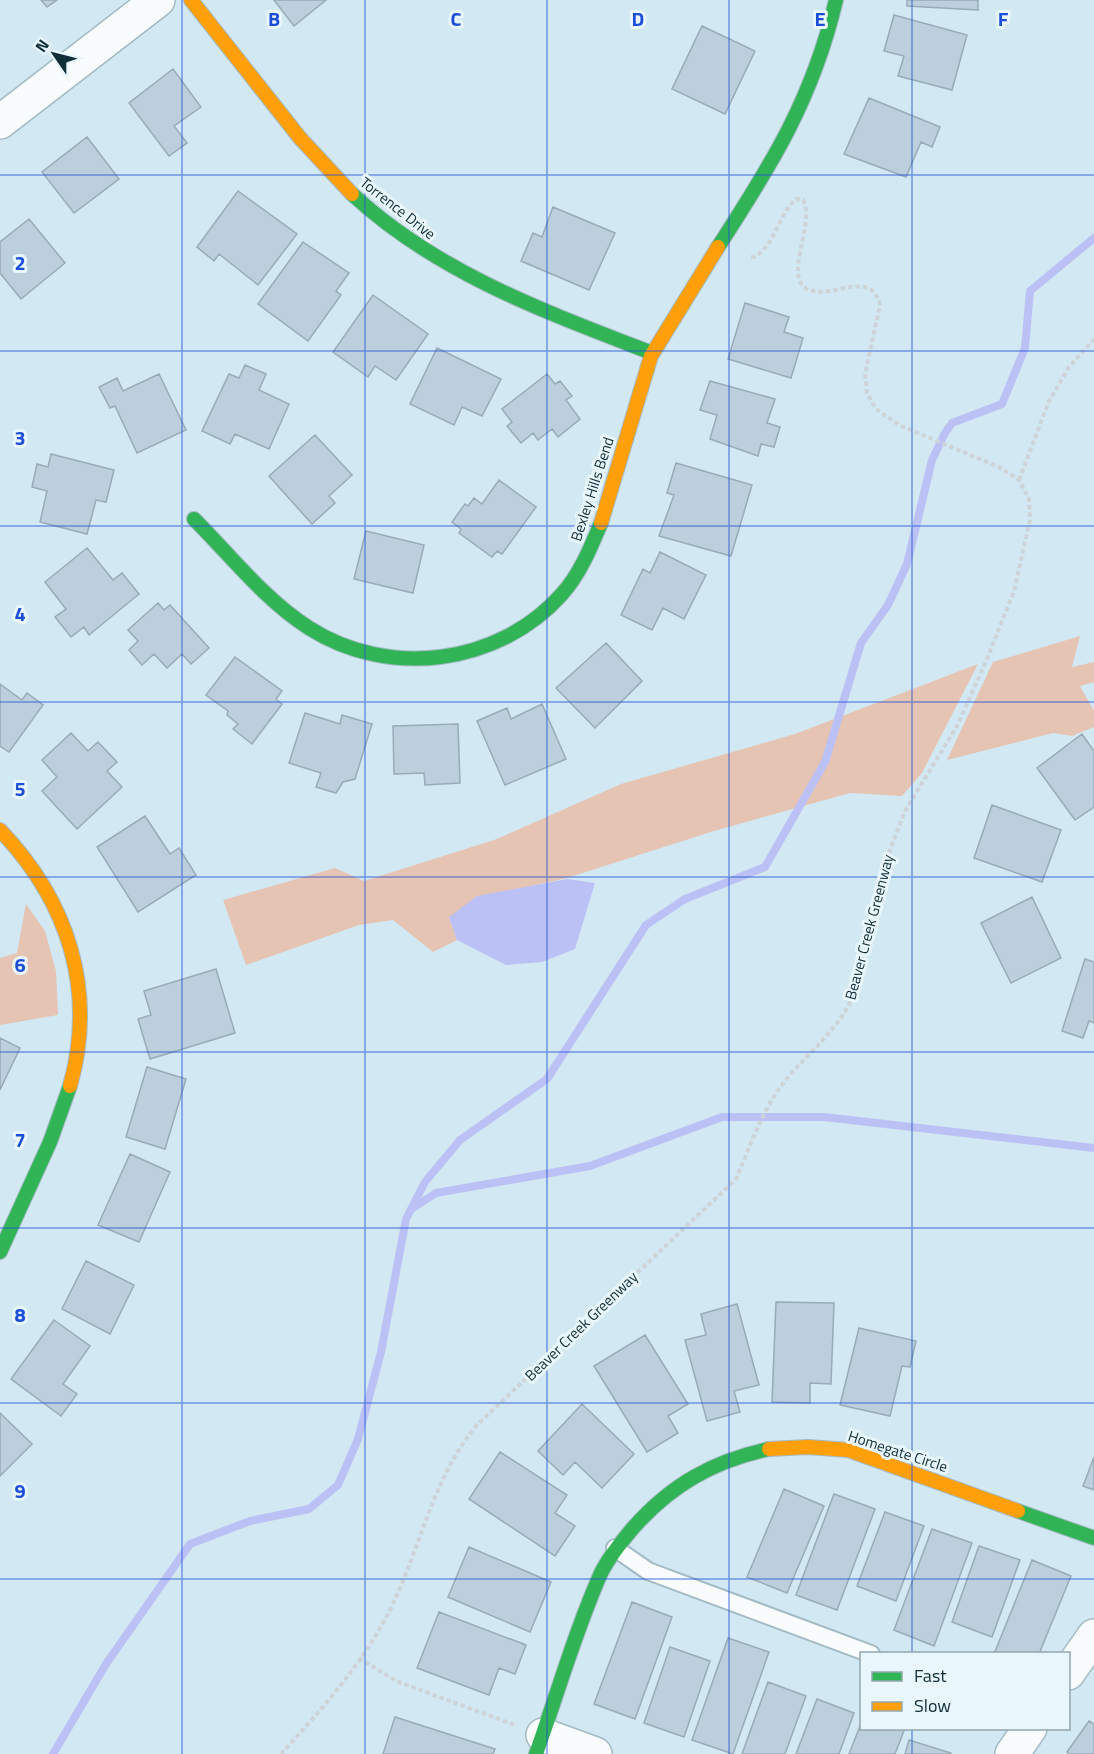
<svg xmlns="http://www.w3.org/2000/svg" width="1094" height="1754" font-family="'Titillium Web',sans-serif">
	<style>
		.green { fill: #e6c4b3 }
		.water { fill: #bcc1f5 }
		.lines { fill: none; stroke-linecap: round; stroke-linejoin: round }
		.stream { stroke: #bcc1f5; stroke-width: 8 }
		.building { fill: #bccfdc; stroke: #98abb7; stroke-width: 1.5 }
		.lane-casing { stroke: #a3bac3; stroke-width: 20 }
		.street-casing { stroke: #a3bac3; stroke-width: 36 }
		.fast-casing { stroke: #a3bac3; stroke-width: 16 }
		.slow-casing { stroke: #a3bac3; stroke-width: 16 }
		.path { stroke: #cdd4d7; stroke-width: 4; stroke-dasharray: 4.5 3; stroke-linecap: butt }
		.lane { stroke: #f8fcfd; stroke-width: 16 }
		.street { stroke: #f8fcfd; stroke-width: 33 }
		.fast { stroke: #30b455; stroke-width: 14 }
		.slow { stroke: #ff9f0a; stroke-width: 14 }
		.grid { fill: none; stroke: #1d4ed8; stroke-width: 1.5; stroke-opacity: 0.55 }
		.labels { text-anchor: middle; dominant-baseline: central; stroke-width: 6; stroke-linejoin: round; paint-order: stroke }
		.street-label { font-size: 15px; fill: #102d38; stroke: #e9f6fc }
		.grid-label { font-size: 20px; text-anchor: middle; font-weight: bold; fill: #1d4ed8; stroke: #e9f6fc; stroke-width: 6; stroke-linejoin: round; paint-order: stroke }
	</style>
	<rect width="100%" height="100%" fill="#d2e8f2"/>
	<path class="green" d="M1080,636L1072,667L1094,662V682L1080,686L1094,711V727L1072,736L1053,733L947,760L993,662Z
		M978,664L922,773L902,796L850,793L714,831L567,878L531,886L449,917L457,940L433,952L393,920L359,925L246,965L223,900L335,868L364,881L497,839L621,784L795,734Z
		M26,904L45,931L56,971L58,1015L0,1025V958L17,953Z"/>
	<path class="water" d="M567,879L595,883L575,949L542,962L506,965L457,940L449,917L477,896Z"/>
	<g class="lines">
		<path class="stream" d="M413,1208L436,1193L590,1166L722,1117H824L1094,1148
			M53,1754L106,1664L190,1544L250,1521L309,1509L338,1485L358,1439L381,1352L406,1219L425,1182L460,1140L547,1079L646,925L685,899L765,867L825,762L861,643L888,605L907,564L932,460L945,433L952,423L1002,404L1025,348L1030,291L1094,238"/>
	</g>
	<path class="building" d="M41,0H57L47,7Z
		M274,0H326L294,26Z
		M907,0H978V10L907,6Z
		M894,15L967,35L952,90L898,76L904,56L884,51Z
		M702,26L755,51L725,114L672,89Z
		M173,69L201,107L174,126L187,143L169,156L129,103Z
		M869,98L940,127L932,147L921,142L906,177L844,154Z
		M87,137L119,179L74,213L42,172Z
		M238,191L297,234L258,285L219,254L214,261L197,247Z
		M553,207L615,233L589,290L521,261L533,233L542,237Z
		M29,219L65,263L21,299L0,273V242Z
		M303,242L349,273L336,291L341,295L308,341L258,304Z
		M373,295L428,334L396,380L375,366L368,377L333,352Z
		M745,303L789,317L784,332L803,338L791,378L728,359Z
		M437,348L501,379L482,416L462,407L454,425L410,404Z
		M245,365L266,374L259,390L289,404L269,449L235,434L230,444L202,431L229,374L239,378Z
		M159,374L186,430L137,453L115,406L110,408L99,387L117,378L123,391Z
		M547,374L555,384L560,381L572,396L566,400L580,419L558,437L552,429L538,440L533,433L521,443L507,426L512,422L502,409Z
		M710,381L775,399L767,423L780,427L774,447L761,444L758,456L710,439L717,415L700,410Z
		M315,435L352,475L329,496L335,503L312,524L269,476Z
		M51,454L114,470L106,502L96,500L87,534L40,522L47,491L32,487L37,464L48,467Z
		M676,463L752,485L731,556L659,536L674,495L667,493Z
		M499,480L536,507L502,554L497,551L492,557L459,533L461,529L452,522L465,504L468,506L474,498L482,504Z
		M366,531L424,545L413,593L354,579Z
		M87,548L113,580L122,573L139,594L89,635L84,627L71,637L55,617L66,609L45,582Z
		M660,552L706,575L684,619L663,608L652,630L621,615L643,569L650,573Z
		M158,603L164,610L170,605L209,648L191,664L182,654L167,668L154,654L142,665L129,650L138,641L128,630Z
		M606,643L642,681L595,728L556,688Z
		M235,657L282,691L276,699L282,704L252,744L233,729L238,724L227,715L228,711L206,695Z
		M0,684L22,700L27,693L43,705L9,752L0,746Z
		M542,704L566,759L505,785L477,721L507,708L511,719Z
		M305,713L340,724L342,715L372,724L355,779L343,782L336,793L316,787L321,773L289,763Z
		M458,724L460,783L425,785L424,773L394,774L393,726Z
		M71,733L88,751L98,742L117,762L107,771L122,787L77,829L42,791L57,777L42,760Z
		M1082,734L1094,751V807L1075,820L1037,768Z
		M992,805L1061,830L1042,882L974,858Z
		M145,816L170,854L179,848L196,875L138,912L97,847Z
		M1032,897L1061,958L1011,983L981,923Z
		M1085,959L1094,962V1023L1089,1021L1083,1038L1062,1031Z
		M216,969L235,1033L150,1059L138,1019L151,1015L144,991Z
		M0,1038L20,1048L0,1090Z
		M147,1067L186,1079L165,1149L126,1137Z
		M130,1154L170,1172L139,1242L98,1225Z
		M86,1261L134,1285L110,1334L62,1309Z
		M776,1302L834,1303L831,1384L810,1383V1403L772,1402Z
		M737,1304L759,1385L734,1391L740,1412L707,1421L685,1340L706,1335L701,1314Z
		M54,1320L90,1346L63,1384L77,1394L61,1416L11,1379Z
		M859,1328L916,1341L910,1367L902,1366L890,1416L840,1405Z
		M645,1335L688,1404L668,1416L678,1433L647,1452L594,1366Z
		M582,1404L634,1454L602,1488L575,1462L563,1475L538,1451Z
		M0,1413L32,1444L0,1476Z
		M500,1452L567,1495L555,1513L575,1526L555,1556L469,1499Z
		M1094,1457V1490L1083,1486Z
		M784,1489L824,1506L787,1593L747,1577Z
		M834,1494L875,1509L837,1610L796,1595Z
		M885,1512L924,1526L896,1601L857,1586Z
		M932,1529L972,1543L934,1646L894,1630Z
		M979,1546L1020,1560L992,1637L952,1622Z
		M469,1547L551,1582L530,1632L448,1597Z
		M1032,1560L1071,1576L1039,1654H994Z
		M632,1602L672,1617L635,1719L594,1704Z
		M439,1612L526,1645L515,1674L499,1668L489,1695L417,1668Z
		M728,1638L769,1652L733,1754L692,1740Z
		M670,1647L710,1661L684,1737L644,1723Z
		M768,1682L806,1696L785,1754H742Z
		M817,1699L854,1713L839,1754H796Z
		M395,1717L495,1749L493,1754H383Z
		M862,1721V1728H905L895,1754H849Z
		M1089,1721L1094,1724V1754H1069L1067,1752Z
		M909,1740L951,1753L950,1754H905Z"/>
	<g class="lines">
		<defs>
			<path id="lane" d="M615,1548L648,1571L871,1654"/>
			<path id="street" d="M0,122L158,0
				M1068,1673L1094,1636
				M543,1735L595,1754
				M1012,1754L1030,1728"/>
			<path id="fast" d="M352,194C437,273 546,312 652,353
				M718,247C772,164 813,98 836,0
				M194,519C231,556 265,600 309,628C389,679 499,665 562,594C580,574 591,547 601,523
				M0,1252L50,1142L70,1086
				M1018,1511L1094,1538
				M536,1754C557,1695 576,1629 601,1573C609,1557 622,1541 633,1528C671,1485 713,1461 769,1449"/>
			<path id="slow" d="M191,0L300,138L352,194
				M601,523L651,356L718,247
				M0,830C68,901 97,990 70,1086
				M769,1449L808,1447L848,1450L1018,1511"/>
		</defs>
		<use href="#lane" class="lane-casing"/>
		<use href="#street" class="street-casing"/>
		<use href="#fast" class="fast-casing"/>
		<use href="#slow" class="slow-casing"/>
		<path class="path" d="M1019,480L1049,401L1069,367L1094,339
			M359,1658L396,1681L515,1725
			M281,1754C321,1710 365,1661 391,1608C421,1546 432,1480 476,1426L736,1179C751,1144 764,1105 789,1076C810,1052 833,1033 849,1005L890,850L905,811L957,726L987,659L1014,591L1030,520L1029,499L1019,480L999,467L899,425L876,409L867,393L865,374L880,305C871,267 831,301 807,289C783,276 816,223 803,200L796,199C778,215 775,246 754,257L748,256"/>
		<use href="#lane" class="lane"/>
		<use href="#street" class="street"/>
		<use href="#fast" class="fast"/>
		<use href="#slow" class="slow"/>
	</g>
	<path class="grid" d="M182,0V1754M365,0V1754M547,0V1754M729,0V1754M912,0V1654M0,175H1094M0,351H1094M0,526H1094M0,702H1094M0,877H1094M0,1052H1094M0,1228H1094M0,1403H1094M0,1579H1094M912,1728V1754"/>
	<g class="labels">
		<g class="street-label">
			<text transform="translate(398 208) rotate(38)">Torrence Drive</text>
			<text transform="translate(592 489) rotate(-72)">Bexley Hills Bend</text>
			<text transform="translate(869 927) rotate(-75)">Beaver Creek Greenway</text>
			<text transform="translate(581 1326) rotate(-44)">Beaver Creek Greenway</text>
			<text transform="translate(898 1451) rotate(18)">Homegate Circle</text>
		</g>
	</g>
	<g class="grid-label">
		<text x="274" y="26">B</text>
		<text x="456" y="26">C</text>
		<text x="638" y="26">D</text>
		<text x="820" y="26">E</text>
		<text x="1003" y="26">F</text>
		<text x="20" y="270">2</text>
		<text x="20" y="445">3</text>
		<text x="20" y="621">4</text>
		<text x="20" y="796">5</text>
		<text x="20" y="972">6</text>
		<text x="20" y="1147">7</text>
		<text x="20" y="1322">8</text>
		<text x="20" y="1498">9</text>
	</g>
	<rect x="860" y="1652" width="210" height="78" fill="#e9f6fc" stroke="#92a6ae" stroke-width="1.5"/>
	<rect x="872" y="1672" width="30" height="9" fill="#30b455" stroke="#92a6ae" stroke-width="1.5"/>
	<text x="914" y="1682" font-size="18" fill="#102d38">Fast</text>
	<rect x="872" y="1702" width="30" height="9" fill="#ff9f0a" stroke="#92a6ae" stroke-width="1.5"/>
	<text x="914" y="1712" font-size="18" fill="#102d38">Slow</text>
	<g transform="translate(54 54) rotate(305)" stroke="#e9f6fc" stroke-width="4.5" paint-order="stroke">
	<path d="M0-4.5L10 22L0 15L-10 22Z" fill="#102d38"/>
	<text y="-9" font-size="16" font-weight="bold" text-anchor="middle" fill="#102d38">N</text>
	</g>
</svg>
